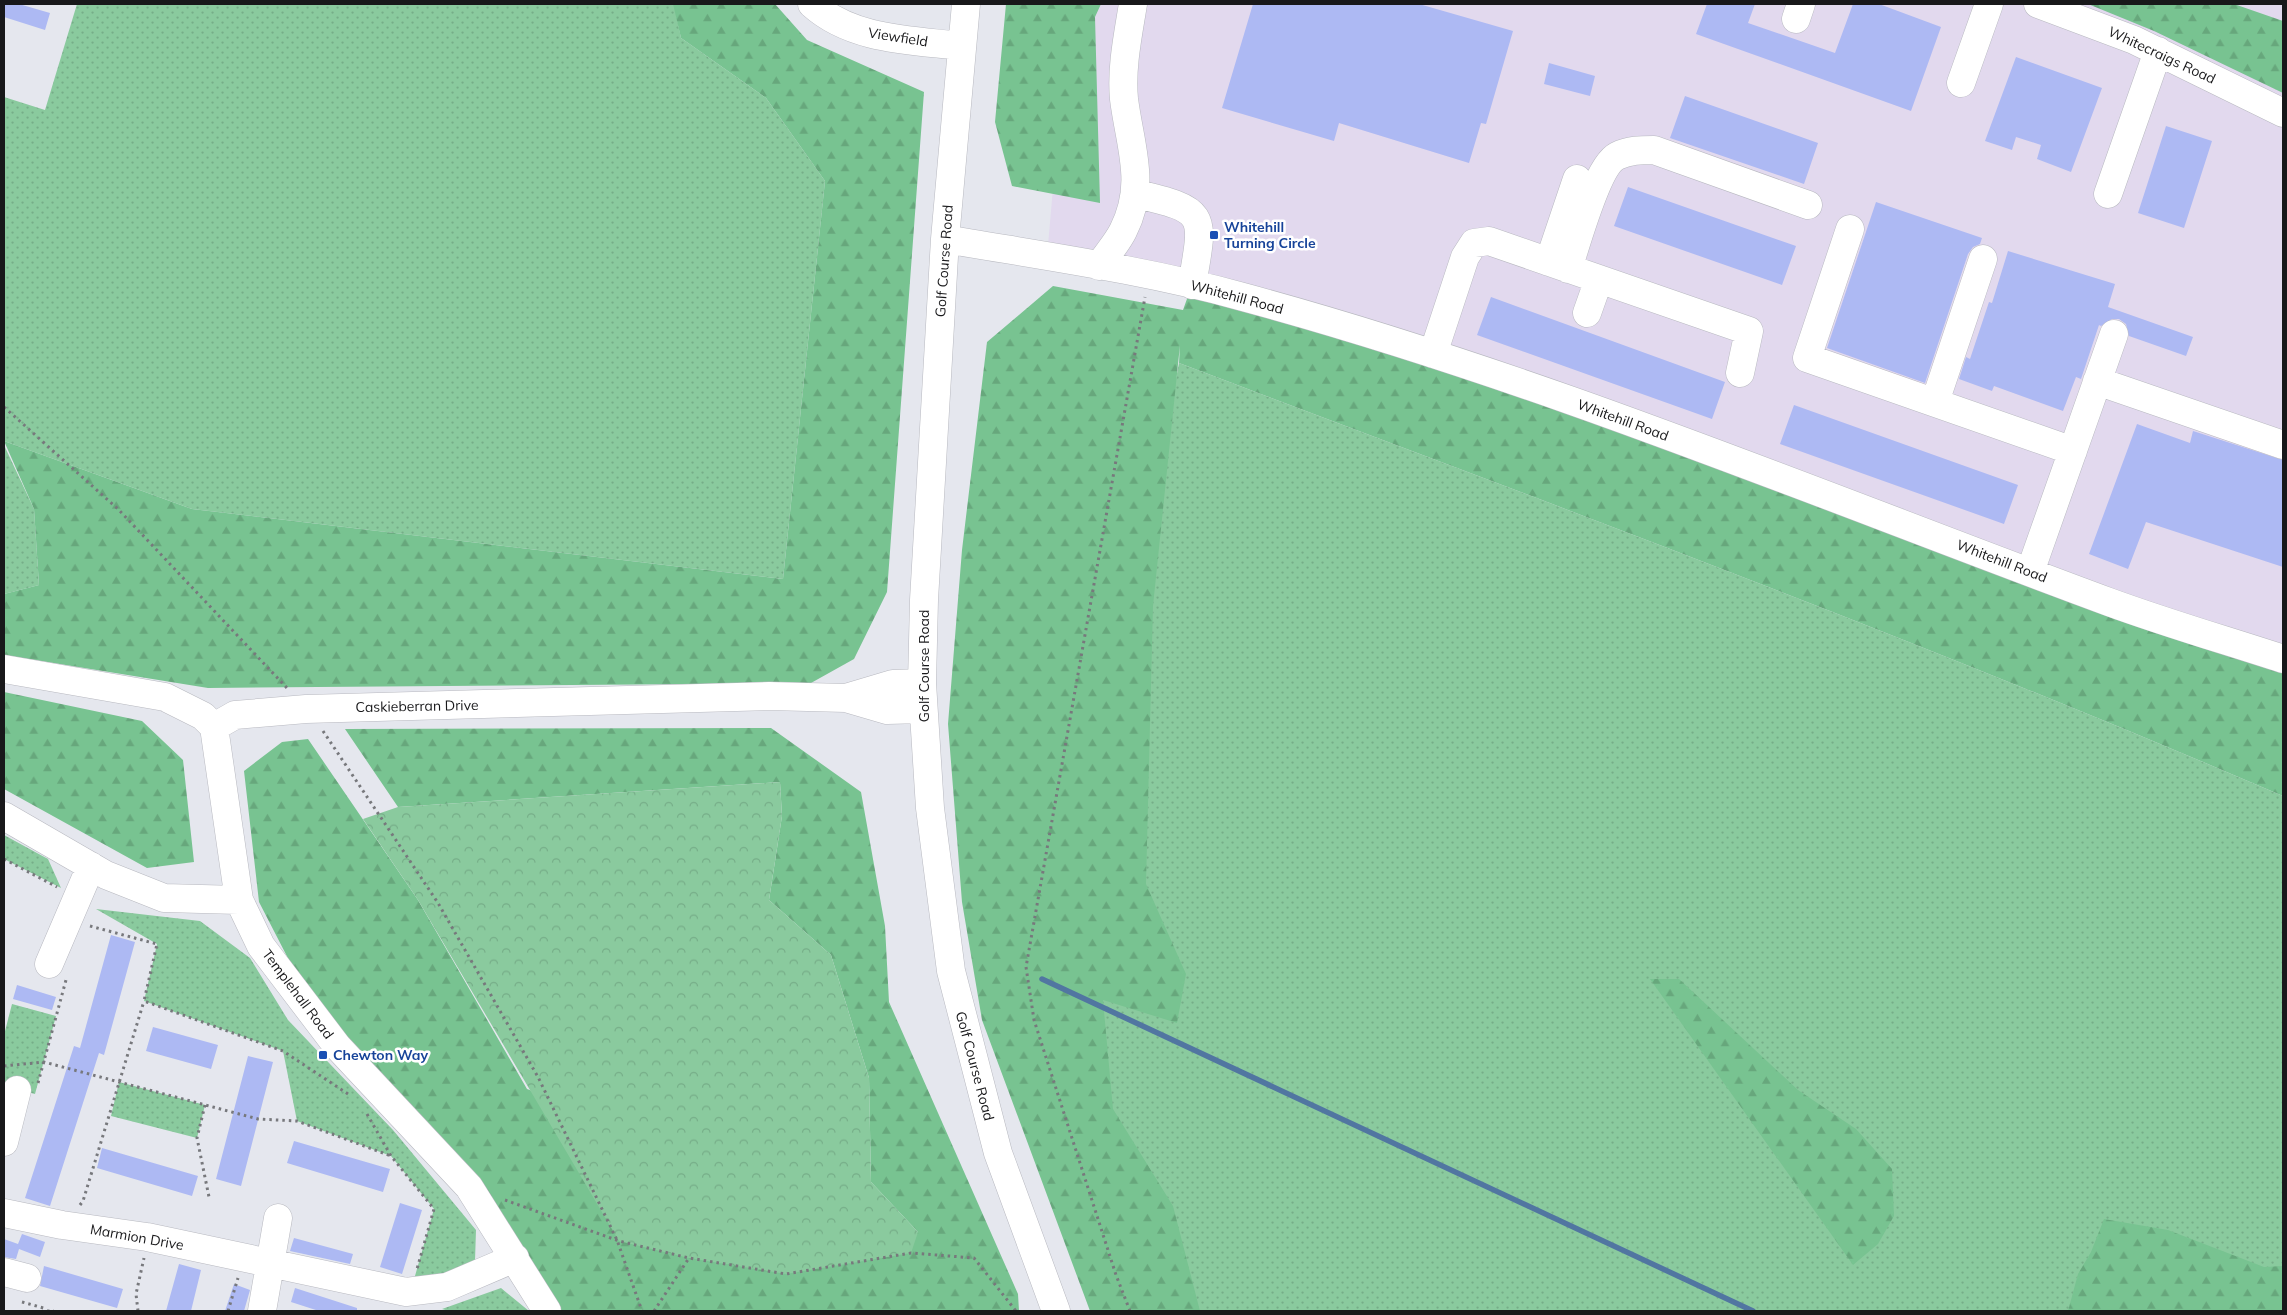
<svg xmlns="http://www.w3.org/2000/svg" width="2287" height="1315" font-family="Mulish,sans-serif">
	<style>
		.industrial { fill: #e2d9ee }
		.grass { fill: url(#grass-dots) }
		.forest { fill: url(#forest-firs) }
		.park { fill: url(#park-crowns) }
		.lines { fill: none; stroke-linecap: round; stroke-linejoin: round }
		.stream { stroke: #5176a1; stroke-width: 5.5 }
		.building { fill: #adb9f3 }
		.minor-casing { stroke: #b8b9c0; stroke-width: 29 }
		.path { stroke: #77787c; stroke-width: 3; stroke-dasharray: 2.5 4; stroke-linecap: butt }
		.minor { stroke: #fff; stroke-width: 28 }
		.transit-dot { fill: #1a4fb4; stroke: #fff; stroke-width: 2 }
		.labels { text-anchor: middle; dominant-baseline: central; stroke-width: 5; stroke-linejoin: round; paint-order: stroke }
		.street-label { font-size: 14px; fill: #18181a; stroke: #fff }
		.transit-label { font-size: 14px; font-weight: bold; fill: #164399; stroke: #fff; text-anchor: start }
	</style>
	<defs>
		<pattern id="grass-dots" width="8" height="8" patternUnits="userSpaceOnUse" patternTransform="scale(1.25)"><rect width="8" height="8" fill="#8aca9e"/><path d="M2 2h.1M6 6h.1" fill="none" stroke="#76ad88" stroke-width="1.8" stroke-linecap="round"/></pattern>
		<pattern id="forest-firs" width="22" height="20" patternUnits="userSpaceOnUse" patternTransform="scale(1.25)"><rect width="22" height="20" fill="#78c391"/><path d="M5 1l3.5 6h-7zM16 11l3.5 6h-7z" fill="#67a77c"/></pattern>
		<pattern id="park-crowns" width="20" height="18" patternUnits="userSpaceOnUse" patternTransform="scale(1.25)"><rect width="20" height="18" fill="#8aca9e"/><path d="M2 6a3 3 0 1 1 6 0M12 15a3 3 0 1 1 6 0" fill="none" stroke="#76ad88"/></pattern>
	</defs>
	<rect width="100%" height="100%" fill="#e5e7ee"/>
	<path class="industrial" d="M1069,4H2283V662L1372,335L1047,257Z"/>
	<path class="grass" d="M77,4H674L681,38L766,98L825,181L783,579L192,509L4,441V97L45,110Z
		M1179,363C1549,503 1920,640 2283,796V1311H1162L1093,1104L1123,659Z
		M4,445L34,509L39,585L4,594Z
		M4,835L48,859L61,888L4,859Z
		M96,909L200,921L250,958L288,1020L393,1130L476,1230L475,1261L447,1281L413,1283L434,1209L391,1156L297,1121L283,1051L144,1001L157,944Z
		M12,1004L56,1016L35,1094L4,1086V1035Z
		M119,1082L205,1105L197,1138L111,1116Z
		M501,1288L529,1311H449L442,1309Z"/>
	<path class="forest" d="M673,4H775L807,40L924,92L887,592L854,659L811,683L208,688L4,655V594L39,585L34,509L4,441L192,509L783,579L825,181L766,98L681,38Z
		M1006,4H1101L1095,17L1100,203L1012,186L995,122Z
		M2088,4H2234L2283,21V93L2154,31Z
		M1192,285L2283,659V796C1920,640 1549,503 1179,363L1180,345L1153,606L1146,884L1186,974L1177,1023L1103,1000L1113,1109L1173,1206L1200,1311H1090L982,1020L962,902L948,724L962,550L987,342L1053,286L1183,310Z
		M4,692L142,721L183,760L194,862L147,868L4,789Z
		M771,728L861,792L885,926L889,1002L1018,1294L1019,1311H547L377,1075L293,968L259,902L244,771L282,742L308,739L418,900L527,1089L918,1232L871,1182L869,1078L831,955L769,900L782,816L780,782L398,807L345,729Z
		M1650,979H1679L1798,1090L1856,1129L1892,1169L1894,1216L1878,1244L1853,1265Z
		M2104,1219L2168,1230L2264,1267L2283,1266V1311H2068L2078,1274L2091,1252Z"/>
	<path class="park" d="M780,782L782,816L769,900L831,955L869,1078L871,1182L918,1232L911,1253L786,1274L689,1258L619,1241L418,900L363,819L398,807Z"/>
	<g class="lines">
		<path class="stream" d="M1042,979L1753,1311"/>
	</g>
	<path class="building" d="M4,4H19L50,13L45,30L4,17Z
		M1253,4H1419L1513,31L1486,124L1481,123L1469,163L1339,123L1334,141L1222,108Z
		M1707,4H1755L1748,23L1835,53L1853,4H1879L1941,27L1911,111L1696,34Z
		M2016,57L2102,88L2071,172L2037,159L2041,145L2016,137L2012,150L1985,141Z
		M1549,63L1595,76L1590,96L1544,84Z
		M1685,96L1818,143L1804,184L1670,138Z
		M2166,126L2212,141L2184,228L2138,213Z
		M1628,187L1796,246L1782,285L1614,226Z
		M1876,202L1982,238L1980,244L1973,247L1968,254L1925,383L1827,348Z
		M2008,251L2115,284L2108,307L2193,337L2186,356L2129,336L2126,324L2119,319H2112L2101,326L2099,325L2081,379L2076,377L2063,411L1994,386L1992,391L1959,379L1966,357L1970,359L1989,302L1992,303Z
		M1491,297L1725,382L1712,419L1477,335Z
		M1794,405L2018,485L2004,524L1780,444Z
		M2137,424L2190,443L2193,431L2283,460V567L2146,522L2128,569L2089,554Z
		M111,935L135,942L104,1055L99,1053L50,1206L25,1198L74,1046L80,1048Z
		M17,985L56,997L52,1010L13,999Z
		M153,1027L218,1045L211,1069L146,1051Z
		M248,1056L273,1062L241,1186L216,1179Z
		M294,1141L390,1169L383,1192L287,1163Z
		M102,1148L198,1176L192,1196L97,1168Z
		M400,1203L422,1210L402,1274L380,1267Z
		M22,1234L45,1242L40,1257L19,1249L16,1259L4,1257V1239L18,1244Z
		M294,1238L353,1254L350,1264L290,1251Z
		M179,1264L201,1270L191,1311H166Z
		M44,1266L123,1289L117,1308L40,1286Z
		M234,1284L250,1290L244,1311H225Z
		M295,1288L357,1308V1311H319L291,1302Z"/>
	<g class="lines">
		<defs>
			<path id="minor" d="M812,4C852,40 910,40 961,46
				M966,4L945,239L924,600L922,683L930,808L951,971L998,1153L1056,1311
				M2038,4L2134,40L2283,113
				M1796,19L1801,4
				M1961,83L1989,4
				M1136,194C1209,210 1204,215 1192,285
				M2108,194L2158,51
				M1850,229L1807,358L2073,451
				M945,239C1044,256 1146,270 1243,297C1539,377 1822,496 2109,602C2166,623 2225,640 2283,659
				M1549,262L1577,179
				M1099,266C1107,254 1117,243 1123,231C1147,184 1130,147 1124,99C1121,68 1128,35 1133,4
				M1568,269C1576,245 1597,166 1617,156C1629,150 1641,150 1654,150L1808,205
				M1587,313L1599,279
				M1433,354L1465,257L1474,243L1489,241L1749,331L1740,373
				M2097,381L2283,445
				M1935,402L1983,259
				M2030,572L2114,334
				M4,669L165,697L203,716L214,727
				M846,698L893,684L922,683
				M214,727L235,715L306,709L769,696L846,698L887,710L923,709
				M214,727L239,900L261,946L337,1046L469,1187L547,1311
				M4,816L106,875L164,898L239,900
				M49,964L91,866
				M4,1142L17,1090
				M4,1213L62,1225L147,1237L406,1292L447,1287L515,1258
				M4,1272L27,1278
				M262,1311L278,1218"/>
		</defs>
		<use href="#minor" class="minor-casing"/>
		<path class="path" d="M4,407L118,509L287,688
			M323,731L438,903L538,1077L617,1240L642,1311
			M4,859L57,887
			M90,926L157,944L144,1001L283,1051L348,1094
			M4,1066L44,1062L258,1119L297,1121L391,1156
			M38,1083L66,980
			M205,1105L197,1138L209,1197
			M367,1114L391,1156L434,1209L417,1269
			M505,1200L619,1241L689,1258L786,1274L911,1253L974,1258L1016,1311
			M80,1205L83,1201L144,1001
			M22,1302L47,1309
			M47,1311H54
			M138,1311L136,1294L144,1258
			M228,1311L238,1278
			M654,1311L689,1258
			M1130,1311L1116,1275L1034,1020L1026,967L1145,297"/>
		<use href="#minor" class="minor"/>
	</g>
	<g class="transit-dot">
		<rect x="1209" y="230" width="10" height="10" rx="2.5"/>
		<rect x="318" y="1050" width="10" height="10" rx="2.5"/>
	</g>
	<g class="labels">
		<g class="street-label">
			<text transform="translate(898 37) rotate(9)">Viewfield</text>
			<text transform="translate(2162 55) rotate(25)">Whitecraigs Road</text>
			<text transform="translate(944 261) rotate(-86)">Golf Course Road</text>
			<text transform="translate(1237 297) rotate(15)">Whitehill Road</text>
			<text transform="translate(1623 420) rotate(20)">Whitehill Road</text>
			<text transform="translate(2002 561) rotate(21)">Whitehill Road</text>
			<text transform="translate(924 666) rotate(-90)">Golf Course Road</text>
			<text transform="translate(417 706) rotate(-1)">Caskieberran Drive</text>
			<text transform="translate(298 994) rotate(53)">Templehall Road</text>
			<text transform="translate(975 1066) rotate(75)">Golf Course Road</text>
			<text transform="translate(137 1237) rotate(10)">Marmion Drive</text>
		</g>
		<g class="transit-label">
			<text x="1224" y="227">Whitehill<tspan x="1224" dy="16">Turning Circle</tspan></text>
			<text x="333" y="1055">Chewton Way</text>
		</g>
	</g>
	<rect width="2287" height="1315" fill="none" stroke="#18181a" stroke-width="10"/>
</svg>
